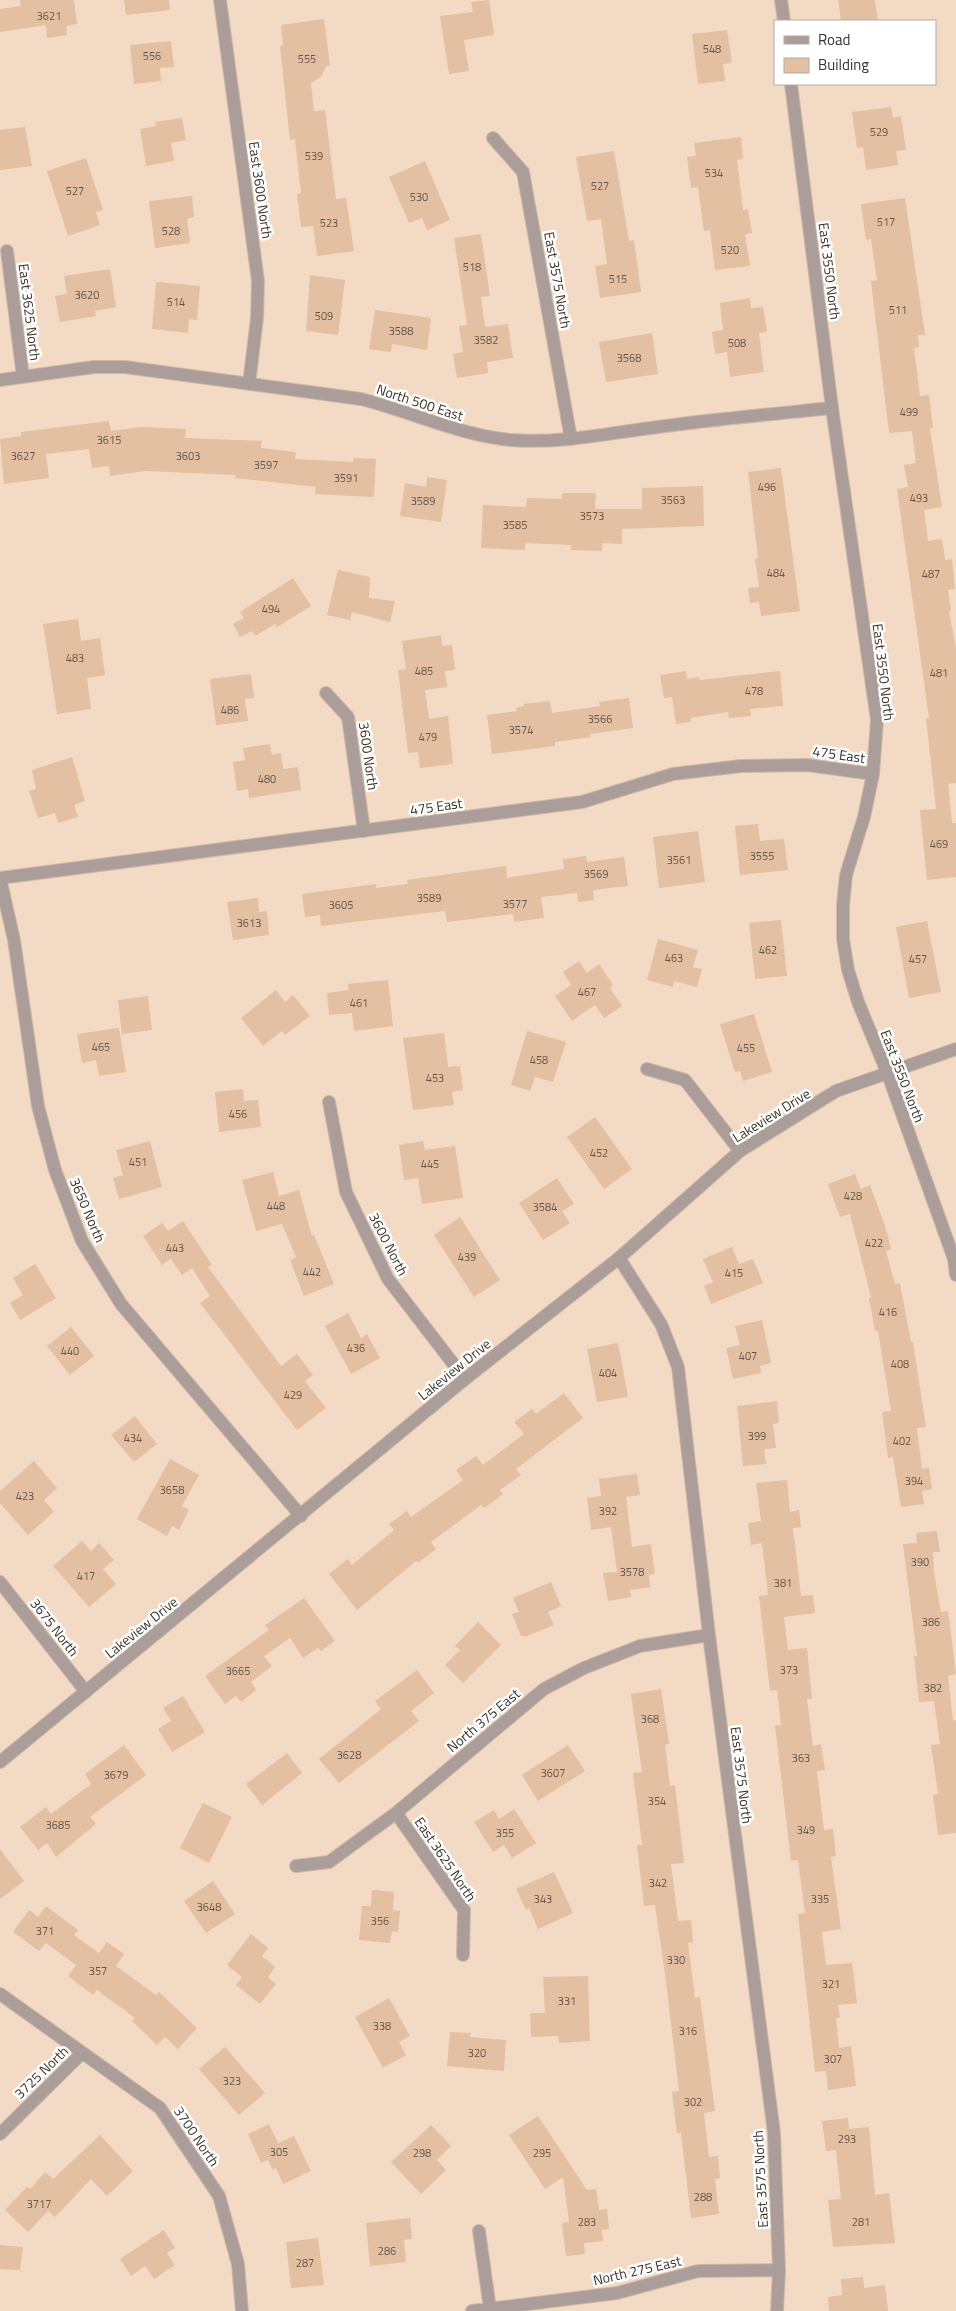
<svg xmlns="http://www.w3.org/2000/svg" width="956" height="2311" font-family="'Titillium Web',sans-serif">
	<style>
		.building { fill: #e3c0a1 }
		.lines { fill: none; stroke-linecap: round; stroke-linejoin: round }
		.minor-casing { stroke: #ceb9a6; stroke-width: 14 }
		.tertiary-casing { stroke: #ceb9a6; stroke-width: 14 }
		.minor { stroke: #ab9d9a; stroke-width: 12 }
		.tertiary { stroke: #ab9d9a; stroke-width: 12 }
		.labels { text-anchor: middle; dominant-baseline: central; stroke-width: 5; stroke-linejoin: round; paint-order: stroke }
		.number-label { font-size: 11px; fill: #665648 }
		.street-label { font-size: 14px; fill: #3c332b; stroke: #fff }
	</style>
	<rect width="100%" height="100%" fill="#f2dac5"/>
	<path class="building" d="M20,0H74L77,24L66,26L67,35L47,38L46,25L0,32V9L21,6Z
		M124,0H169L170,10L126,15Z
		M489,0L494,35L464,40L469,71L449,74L440,16L473,12L471,2Z
		M838,0H875L878,21H841Z
		M324,19L330,66H326L321,77L311,83L314,111L325,110L336,199L346,198L354,251L317,256L313,226L301,227L297,194L301,193L295,139L290,140L280,46L283,45L281,25Z
		M727,30L732,63L723,64L725,81L698,84L692,34Z
		M171,41L174,67L160,68L161,81L134,84L130,45Z
		M891,107L893,118L901,116L906,150L896,151L898,165L866,170L863,147L857,148L852,112Z
		M182,118L186,140L171,143L174,161L146,166L140,129L156,126L155,122Z
		M25,127L32,166L0,170V130Z
		M741,137L743,159L737,160L743,210L748,209L752,233L745,234L750,266L715,270L710,230L704,231L698,187L691,188L687,157L696,156L694,143Z
		M614,151L629,241L634,240L641,292L600,298L595,266L607,264L601,219L587,221L576,157Z
		M86,158L103,210L96,212L100,225L68,236L47,171Z
		M425,161L450,220L427,230L422,218L409,223L389,177Z
		M192,196L194,217L187,219L190,243L155,248L149,201Z
		M905,198L925,335H918L919,347L914,348L920,396L929,395L933,428L930,429L942,507L924,510L928,541L942,539L945,560L952,559L955,589L948,590L951,611H949L956,649V783L948,784L952,823H956V877L927,880L920,810L936,809L926,718H929L897,489L908,487L904,465L916,463L912,431L889,433L871,281L877,280L871,239L866,240L861,204Z
		M481,234L490,296L481,297L485,327L508,324L513,358L487,362L488,373L457,378L453,354L463,352L459,326L467,325L454,238Z
		M110,269L116,307L95,311L96,316L60,322L55,296L67,294L64,276Z
		M310,275L345,280L338,335L306,331Z
		M156,282L200,286L197,320L189,319L188,333L152,329Z
		M750,298L751,308L763,307L767,332L759,333L764,372L730,377L727,352L715,354L712,332L723,330L720,303Z
		M375,310L431,318L427,350L392,344L391,352L369,349Z
		M652,333L658,374L606,382L599,342Z
		M109,421L111,431L141,427L186,429L185,438L262,441L261,448L296,452L295,459L353,462L354,458L376,459L374,497L315,494L316,487L235,478L236,475L145,471L110,476L109,466L92,468L89,449L46,454L49,478L4,484L0,439L21,436V432Z
		M781,468L800,611L761,616L759,602L750,603L748,588L759,587L755,559L758,558L748,472Z
		M427,477L447,480L441,522L400,516L405,483L426,487Z
		M703,486L704,526L622,529V544L602,543V551L571,550V545L525,543V550L481,548L483,505L526,507L527,498L562,499V493H596L595,509H642V488Z
		M338,570L370,577L369,598L395,601L390,622L352,612L350,620L327,615Z
		M293,578L311,606L277,627L275,624L255,636L252,631L240,637L233,624L244,618L240,612Z
		M78,619L81,641L100,638L105,675L87,678L91,709L57,714L43,624Z
		M441,635L442,646L452,645L455,670L445,671L447,687L425,690L429,719L448,716L453,764L420,768L418,752L408,753L398,670L406,669L402,641Z
		M686,671L687,679L699,677L700,680L780,671L783,706L750,709L751,716L729,718L728,712L690,718L691,722L676,724L672,697L664,698L660,675Z
		M251,674L254,698L245,699L248,721L216,725L210,679Z
		M629,698L633,728L590,734L591,737L555,742V746L492,754L487,715L517,711L516,708L524,706V704L550,701L552,713L600,706L599,702Z
		M270,744L272,755L281,753L283,769L298,767L301,790L249,798L248,789L237,791L233,762L245,760L243,748Z
		M72,757L85,801L74,805L78,817L58,823L55,813L38,818L29,791L36,789L32,770Z
		M758,824L760,841L784,839L788,870L740,875L735,826Z
		M698,831L705,882L659,888L653,837Z
		M586,856L587,862L624,857L628,886L593,890L594,900L578,902L577,893L541,897L544,918L514,922L513,914L447,922L445,911L321,926L320,915L305,917L302,894L376,884V888L408,884L407,880L506,866L507,878L564,869L563,859Z
		M258,898L259,912L267,911L269,935L233,940L227,902Z
		M781,920L787,976L755,979L749,923Z
		M927,921L941,992L909,998L896,927Z
		M658,939L698,950L693,967L702,969L697,987L674,981L673,987L647,980Z
		M579,961L587,973L599,964L613,985L610,988L622,1006L604,1018L595,1005L572,1021L555,996L571,985L563,972Z
		M388,980L393,1026L354,1031L352,1013L329,1015L327,993L349,990L348,984Z
		M276,990L285,1002L293,995L310,1016L285,1035L282,1031L263,1046L241,1018Z
		M148,996L152,1030L122,1034L118,1000Z
		M754,1014L772,1072L743,1081L740,1071L735,1072L720,1024Z
		M119,1028L126,1072L99,1076L96,1060L82,1063L77,1034Z
		M527,1031L566,1042L553,1082L535,1077L530,1091L511,1085Z
		M444,1033L448,1067L460,1066L463,1090L452,1092L454,1105L413,1110L403,1038Z
		M243,1089L244,1101L258,1100L261,1127L219,1132L215,1092Z
		M595,1117L632,1169L604,1189L567,1137Z
		M150,1141L162,1187L119,1199L113,1178L123,1175L116,1150Z
		M423,1141L425,1150L455,1146L463,1198L422,1204L418,1178L404,1180L399,1145Z
		M273,1172L279,1196L299,1190L312,1236L314,1235L334,1284L304,1296L290,1260L296,1257L282,1224L256,1231L242,1180Z
		M855,1174L861,1189L870,1185L885,1226L891,1249L886,1251L895,1284L900,1283L911,1342H913L926,1427L917,1428L922,1469L929,1468L932,1489L922,1491L924,1504L901,1507L893,1457L888,1458L882,1412L891,1411L878,1331H875L869,1298L871,1297L850,1214L840,1217L828,1184Z
		M557,1178L574,1204L562,1211L570,1223L543,1240L519,1203Z
		M460,1217L500,1280L474,1297L434,1235Z
		M183,1221L212,1265L208,1267L281,1366L297,1354L313,1375L305,1381L326,1408L297,1430L200,1303L210,1296L192,1268L182,1275L171,1259L162,1265L143,1236L162,1223L168,1231Z
		M732,1247L739,1264L753,1259L763,1283L711,1304L704,1286L713,1282L703,1259Z
		M35,1264L56,1298L20,1320L10,1303L23,1295L13,1278Z
		M348,1313L361,1338L367,1334L380,1358L351,1374L325,1326Z
		M762,1320L771,1363L760,1366L761,1373L733,1379L726,1348L740,1345L735,1326Z
		M71,1327L94,1356L70,1375L47,1346Z
		M618,1343L628,1397L597,1402L587,1349Z
		M564,1393L583,1418L516,1469L521,1475L500,1490L503,1494L484,1508L481,1505L431,1542L436,1549L418,1563L416,1561L357,1610L329,1574L348,1559L352,1565L394,1530L389,1524L407,1511L411,1517L463,1480L456,1470L476,1456L483,1465L524,1434L514,1422L532,1409L536,1414Z
		M777,1401L779,1423L773,1424L776,1448L764,1449L766,1464L743,1466L737,1406Z
		M135,1416L157,1444L134,1462L111,1435Z
		M170,1459L199,1475L182,1506L189,1510L179,1530L172,1526L167,1536L137,1519Z
		M34,1461L57,1488L44,1500L54,1512L28,1535L0,1503V1491Z
		M637,1474L640,1495L626,1497L632,1547L651,1544L655,1574L649,1575L650,1587L630,1590L631,1597L608,1601L603,1573L617,1572L611,1527L591,1530L587,1498L601,1496L599,1479Z
		M787,1480L790,1512L799,1510L801,1527L793,1528L801,1596L813,1595L815,1613L784,1617L788,1650L807,1648L812,1699H807L813,1746L821,1744L825,1770L817,1771L824,1830L833,1829L836,1856L831,1857L841,1929L822,1932L826,1965L852,1963L857,2003L838,2005L840,2018H836L839,2048L851,2046L856,2086L828,2090L826,2071L815,2072L798,1914L805,1913L798,1860L791,1861L775,1725H781L777,1690L770,1691L759,1596L768,1595L762,1543L751,1545L748,1523L761,1521L756,1483Z
		M937,1531L940,1552H933L934,1573L941,1612L948,1611L956,1674L948,1676L953,1721L956,1720V1833L938,1835L933,1795L938,1794L931,1745L940,1744L934,1701L919,1702L914,1656H917L903,1544L917,1543L916,1533Z
		M82,1541L91,1551L99,1543L114,1560L103,1569L116,1584L89,1607L53,1566Z
		M551,1582L561,1606L548,1612L554,1625L527,1636H521L512,1614L519,1612L513,1598Z
		M304,1598L335,1641L321,1651L318,1648L303,1658L290,1638L264,1656L272,1666L251,1682L256,1690L241,1702L236,1696L225,1704L205,1676L269,1630L265,1625Z
		M478,1622L501,1645L463,1683L445,1665L460,1650L455,1646Z
		M417,1670L434,1693L411,1711L419,1721L339,1783L319,1759L381,1709L375,1701Z
		M661,1689L669,1744L665,1745L670,1786L675,1785L684,1863L671,1864L678,1921L691,1920L693,1942L688,1943L695,1998L700,1997L715,2111L704,2113L709,2157L718,2156L720,2178L715,2179L719,2214L691,2218L681,2133H677L672,2092L679,2091L666,1981L655,1905L644,1906L637,1845H642L633,1773L642,1772L631,1694Z
		M183,1696L205,1732L172,1752L158,1729L171,1721L163,1708Z
		M124,1745L146,1775L90,1817L96,1824L56,1857L47,1843L38,1850L20,1827L46,1807L51,1814L91,1784L85,1774Z
		M568,1745L585,1771L538,1801L522,1775Z
		M287,1753L302,1773L262,1805L246,1784Z
		M203,1803L232,1817L209,1863L180,1848Z
		M514,1809L536,1843L512,1858L504,1845L493,1852L474,1822L494,1810L499,1819Z
		M0,1849L24,1881L0,1899Z
		M554,1872L573,1913L538,1929L529,1908L526,1910L516,1889Z
		M213,1881L235,1914L206,1933L184,1901Z
		M372,1890L394,1892L393,1910L400,1911L398,1932L392,1931L390,1943L359,1940L362,1906H371Z
		M46,1906L78,1930L74,1935L99,1953L107,1942L124,1954L116,1966L156,1995L159,1992L197,2028L178,2049L165,2037L157,2045L132,2021L135,2018L97,1990L93,1995L68,1976L76,1965L46,1943L39,1951L13,1932L29,1910L38,1917Z
		M251,1934L268,1948L262,1956L275,1967L268,1977L276,1984L260,2004L236,1985L242,1977L227,1965Z
		M588,1976L590,2041L559,2043L558,2036L531,2037L530,2013H545L543,1977Z
		M389,1998L410,2036L399,2042L406,2055L383,2068L355,2017Z
		M450,2032L471,2033L470,2037L506,2040L504,2071L447,2066Z
		M225,2047L265,2093L239,2115L199,2069Z
		M538,2116L587,2190L596,2189L599,2210L607,2209L609,2229L602,2230L603,2241L584,2243L585,2254L566,2256L562,2223L569,2222L563,2177L545,2189L509,2135Z
		M848,2118L849,2129L869,2127L875,2195L889,2193L895,2243L833,2247L828,2200L841,2199L836,2150L826,2151L822,2121Z
		M269,2124L278,2143L294,2136L311,2171L283,2184L276,2168L273,2170L268,2160L261,2163L248,2134Z
		M431,2125L451,2146L437,2160L446,2170L421,2194L391,2162Z
		M100,2135L133,2171L107,2196L91,2179L55,2217L48,2211L28,2232L5,2210L27,2187L30,2189L45,2172L53,2179Z
		M410,2218L412,2239L404,2240L406,2262L370,2266L366,2223Z
		M164,2230L175,2248L167,2253L175,2265L154,2279L145,2266L131,2276L120,2259Z
		M318,2238L324,2285L291,2288L286,2242Z
		M0,2245L23,2247L20,2270L0,2269Z
		M863,2277L864,2288L885,2285L888,2311H829L828,2297L842,2295L841,2279Z"/>
	<g class="lines">
		<defs>
			<path id="minor" d="M220,0L258,281L257,318L249,384
				M781,0L784,21
				M791,84L832,408L877,720L873,774L864,817L846,875L843,905V939L848,970L858,1002L887,1072L954,1259L956,1275
				M493,138L523,172L571,439
				M7,251L23,377
				M0,380L94,367H125L361,399C412,412 459,435 511,440C561,444 609,433 658,427C716,419 774,414 832,408
				M326,693L348,717L364,831
				M647,1069L685,1080L740,1151
				M329,1102L346,1192L388,1279L465,1379
				M619,1258L661,1324L678,1367L709,1635L774,2133L779,2270L777,2311
				M301,1516L121,1304L82,1241L55,1170L38,1106L14,940L0,878L582,802L673,774L741,766L807,765L873,774
				M0,1582L86,1692
				M396,1813L464,1910L463,1955
				M296,1866L329,1862L396,1813L544,1689L584,1668L640,1646L709,1635
				M0,1994L160,2108L219,2196L238,2264L242,2311
				M0,2134L82,2053
				M479,2231L490,2309
				M472,2311L617,2293L698,2271L779,2270"/>
			<path id="tertiary" d="M0,1762L465,1379L619,1258L740,1151L836,1091L956,1049"/>
		</defs>
		<use href="#minor" class="minor-casing"/>
		<use href="#tertiary" class="tertiary-casing"/>
		<use href="#minor" class="minor"/>
		<use href="#tertiary" class="tertiary"/>
	</g>
	<g class="labels">
		<g class="number-label">
			<text x="49" y="16">3621</text>
			<text x="712" y="49">548</text>
			<text x="152" y="56">556</text>
			<text x="307" y="59">555</text>
			<text x="879" y="132">529</text>
			<text x="314" y="156">539</text>
			<text x="714" y="173">534</text>
			<text x="600" y="186">527</text>
			<text x="75" y="191">527</text>
			<text x="419" y="197">530</text>
			<text x="886" y="222">517</text>
			<text x="329" y="223">523</text>
			<text x="171" y="231">528</text>
			<text x="730" y="250">520</text>
			<text x="472" y="267">518</text>
			<text x="618" y="279">515</text>
			<text x="87" y="295">3620</text>
			<text x="176" y="302">514</text>
			<text x="898" y="310">511</text>
			<text x="324" y="316">509</text>
			<text x="401" y="331">3588</text>
			<text x="486" y="340">3582</text>
			<text x="737" y="343">508</text>
			<text x="629" y="358">3568</text>
			<text x="909" y="412">499</text>
			<text x="109" y="440">3615</text>
			<text x="23" y="456">3627</text>
			<text x="188" y="456">3603</text>
			<text x="266" y="465">3597</text>
			<text x="346" y="478">3591</text>
			<text x="767" y="487">496</text>
			<text x="919" y="498">493</text>
			<text x="673" y="500">3563</text>
			<text x="423" y="501">3589</text>
			<text x="592" y="516">3573</text>
			<text x="515" y="525">3585</text>
			<text x="776" y="573">484</text>
			<text x="931" y="574">487</text>
			<text x="271" y="609">494</text>
			<text x="75" y="658">483</text>
			<text x="424" y="671">485</text>
			<text x="939" y="673">481</text>
			<text x="754" y="691">478</text>
			<text x="230" y="710">486</text>
			<text x="600" y="719">3566</text>
			<text x="521" y="730">3574</text>
			<text x="428" y="737">479</text>
			<text x="267" y="779">480</text>
			<text x="939" y="844">469</text>
			<text x="762" y="856">3555</text>
			<text x="679" y="860">3561</text>
			<text x="596" y="874">3569</text>
			<text x="429" y="898">3589</text>
			<text x="515" y="904">3577</text>
			<text x="341" y="905">3605</text>
			<text x="249" y="923">3613</text>
			<text x="768" y="950">462</text>
			<text x="674" y="958">463</text>
			<text x="918" y="959">457</text>
			<text x="587" y="992">467</text>
			<text x="359" y="1003">461</text>
			<text x="101" y="1047">465</text>
			<text x="746" y="1048">455</text>
			<text x="539" y="1060">458</text>
			<text x="435" y="1078">453</text>
			<text x="238" y="1114">456</text>
			<text x="599" y="1153">452</text>
			<text x="138" y="1162">451</text>
			<text x="430" y="1164">445</text>
			<text x="853" y="1196">428</text>
			<text x="276" y="1206">448</text>
			<text x="545" y="1207">3584</text>
			<text x="874" y="1243">422</text>
			<text x="175" y="1248">443</text>
			<text x="467" y="1257">439</text>
			<text x="312" y="1272">442</text>
			<text x="734" y="1273">415</text>
			<text x="888" y="1312">416</text>
			<text x="356" y="1348">436</text>
			<text x="70" y="1351">440</text>
			<text x="748" y="1356">407</text>
			<text x="900" y="1364">408</text>
			<text x="608" y="1373">404</text>
			<text x="293" y="1395">429</text>
			<text x="757" y="1436">399</text>
			<text x="133" y="1438">434</text>
			<text x="902" y="1441">402</text>
			<text x="914" y="1481">394</text>
			<text x="172" y="1490">3658</text>
			<text x="25" y="1496">423</text>
			<text x="608" y="1511">392</text>
			<text x="920" y="1562">390</text>
			<text x="632" y="1572">3578</text>
			<text x="86" y="1576">417</text>
			<text x="783" y="1583">381</text>
			<text x="931" y="1622">386</text>
			<text x="789" y="1670">373</text>
			<text x="238" y="1671">3665</text>
			<text x="933" y="1688">382</text>
			<text x="650" y="1719">368</text>
			<text x="349" y="1755">3628</text>
			<text x="801" y="1758">363</text>
			<text x="553" y="1773">3607</text>
			<text x="116" y="1775">3679</text>
			<text x="657" y="1801">354</text>
			<text x="58" y="1825">3685</text>
			<text x="806" y="1830">349</text>
			<text x="505" y="1833">355</text>
			<text x="658" y="1883">342</text>
			<text x="543" y="1899">343</text>
			<text x="820" y="1899">335</text>
			<text x="209" y="1907">3648</text>
			<text x="380" y="1921">356</text>
			<text x="45" y="1931">371</text>
			<text x="676" y="1960">330</text>
			<text x="98" y="1971">357</text>
			<text x="831" y="1984">321</text>
			<text x="567" y="2001">331</text>
			<text x="382" y="2026">338</text>
			<text x="688" y="2031">316</text>
			<text x="477" y="2053">320</text>
			<text x="833" y="2059">307</text>
			<text x="232" y="2081">323</text>
			<text x="693" y="2102">302</text>
			<text x="847" y="2139">293</text>
			<text x="279" y="2152">305</text>
			<text x="422" y="2153">298</text>
			<text x="542" y="2153">295</text>
			<text x="703" y="2197">288</text>
			<text x="39" y="2204">3717</text>
			<text x="587" y="2222">283</text>
			<text x="861" y="2222">281</text>
			<text x="387" y="2251">286</text>
			<text x="305" y="2263">287</text>
		</g>
		<g class="street-label">
			<text transform="translate(261 190) rotate(82)">East 3600 North</text>
			<text transform="translate(830 271) rotate(83)">East 3550 North</text>
			<text transform="translate(558 280) rotate(80)">East 3575 North</text>
			<text transform="translate(30 312) rotate(83)">East 3625 North</text>
			<text transform="translate(420 402) rotate(18)">North 500 East</text>
			<text transform="translate(884 672) rotate(83)">East 3550 North</text>
			<text transform="translate(839 754) rotate(8)">475 East</text>
			<text transform="translate(369 756) rotate(82)">3600 North</text>
			<text transform="translate(436 806) rotate(-8)">475 East</text>
			<text transform="translate(903 1076) rotate(69)">East 3550 North</text>
			<text transform="translate(771 1115) rotate(-32)">Lakeview Drive</text>
			<text transform="translate(88 1210) rotate(67)">3650 North</text>
			<text transform="translate(389 1244) rotate(63)">3600 North</text>
			<text transform="translate(454 1369) rotate(-39)">Lakeview Drive</text>
			<text transform="translate(55 1627) rotate(52)">3675 North</text>
			<text transform="translate(141 1627) rotate(-39)">Lakeview Drive</text>
			<text transform="translate(483 1720) rotate(-40)">North 375 East</text>
			<text transform="translate(742 1775) rotate(83)">East 3575 North</text>
			<text transform="translate(446 1859) rotate(56)">East 3625 North</text>
			<text transform="translate(41 2072) rotate(-44)">3725 North</text>
			<text transform="translate(197 2136) rotate(56)">3700 North</text>
			<text transform="translate(760 2179) rotate(-93)">East 3575 North</text>
			<text transform="translate(637 2270) rotate(-13)">North 275 East</text>
		</g>
	</g>
	<rect x="774" y="20" width="162" height="65" fill="#ffffff" stroke="#b1adaa"/>
	<rect x="784" y="36" width="25" height="8" fill="#ab9d9a" stroke="#b1adaa"/>
	<text x="818" y="45" font-size="15" fill="#3c332b">Road</text>
	<rect x="784" y="58" width="25" height="15" fill="#e3c0a1" stroke="#b1adaa"/>
	<text x="818" y="70" font-size="15" fill="#3c332b">Building</text>
</svg>
